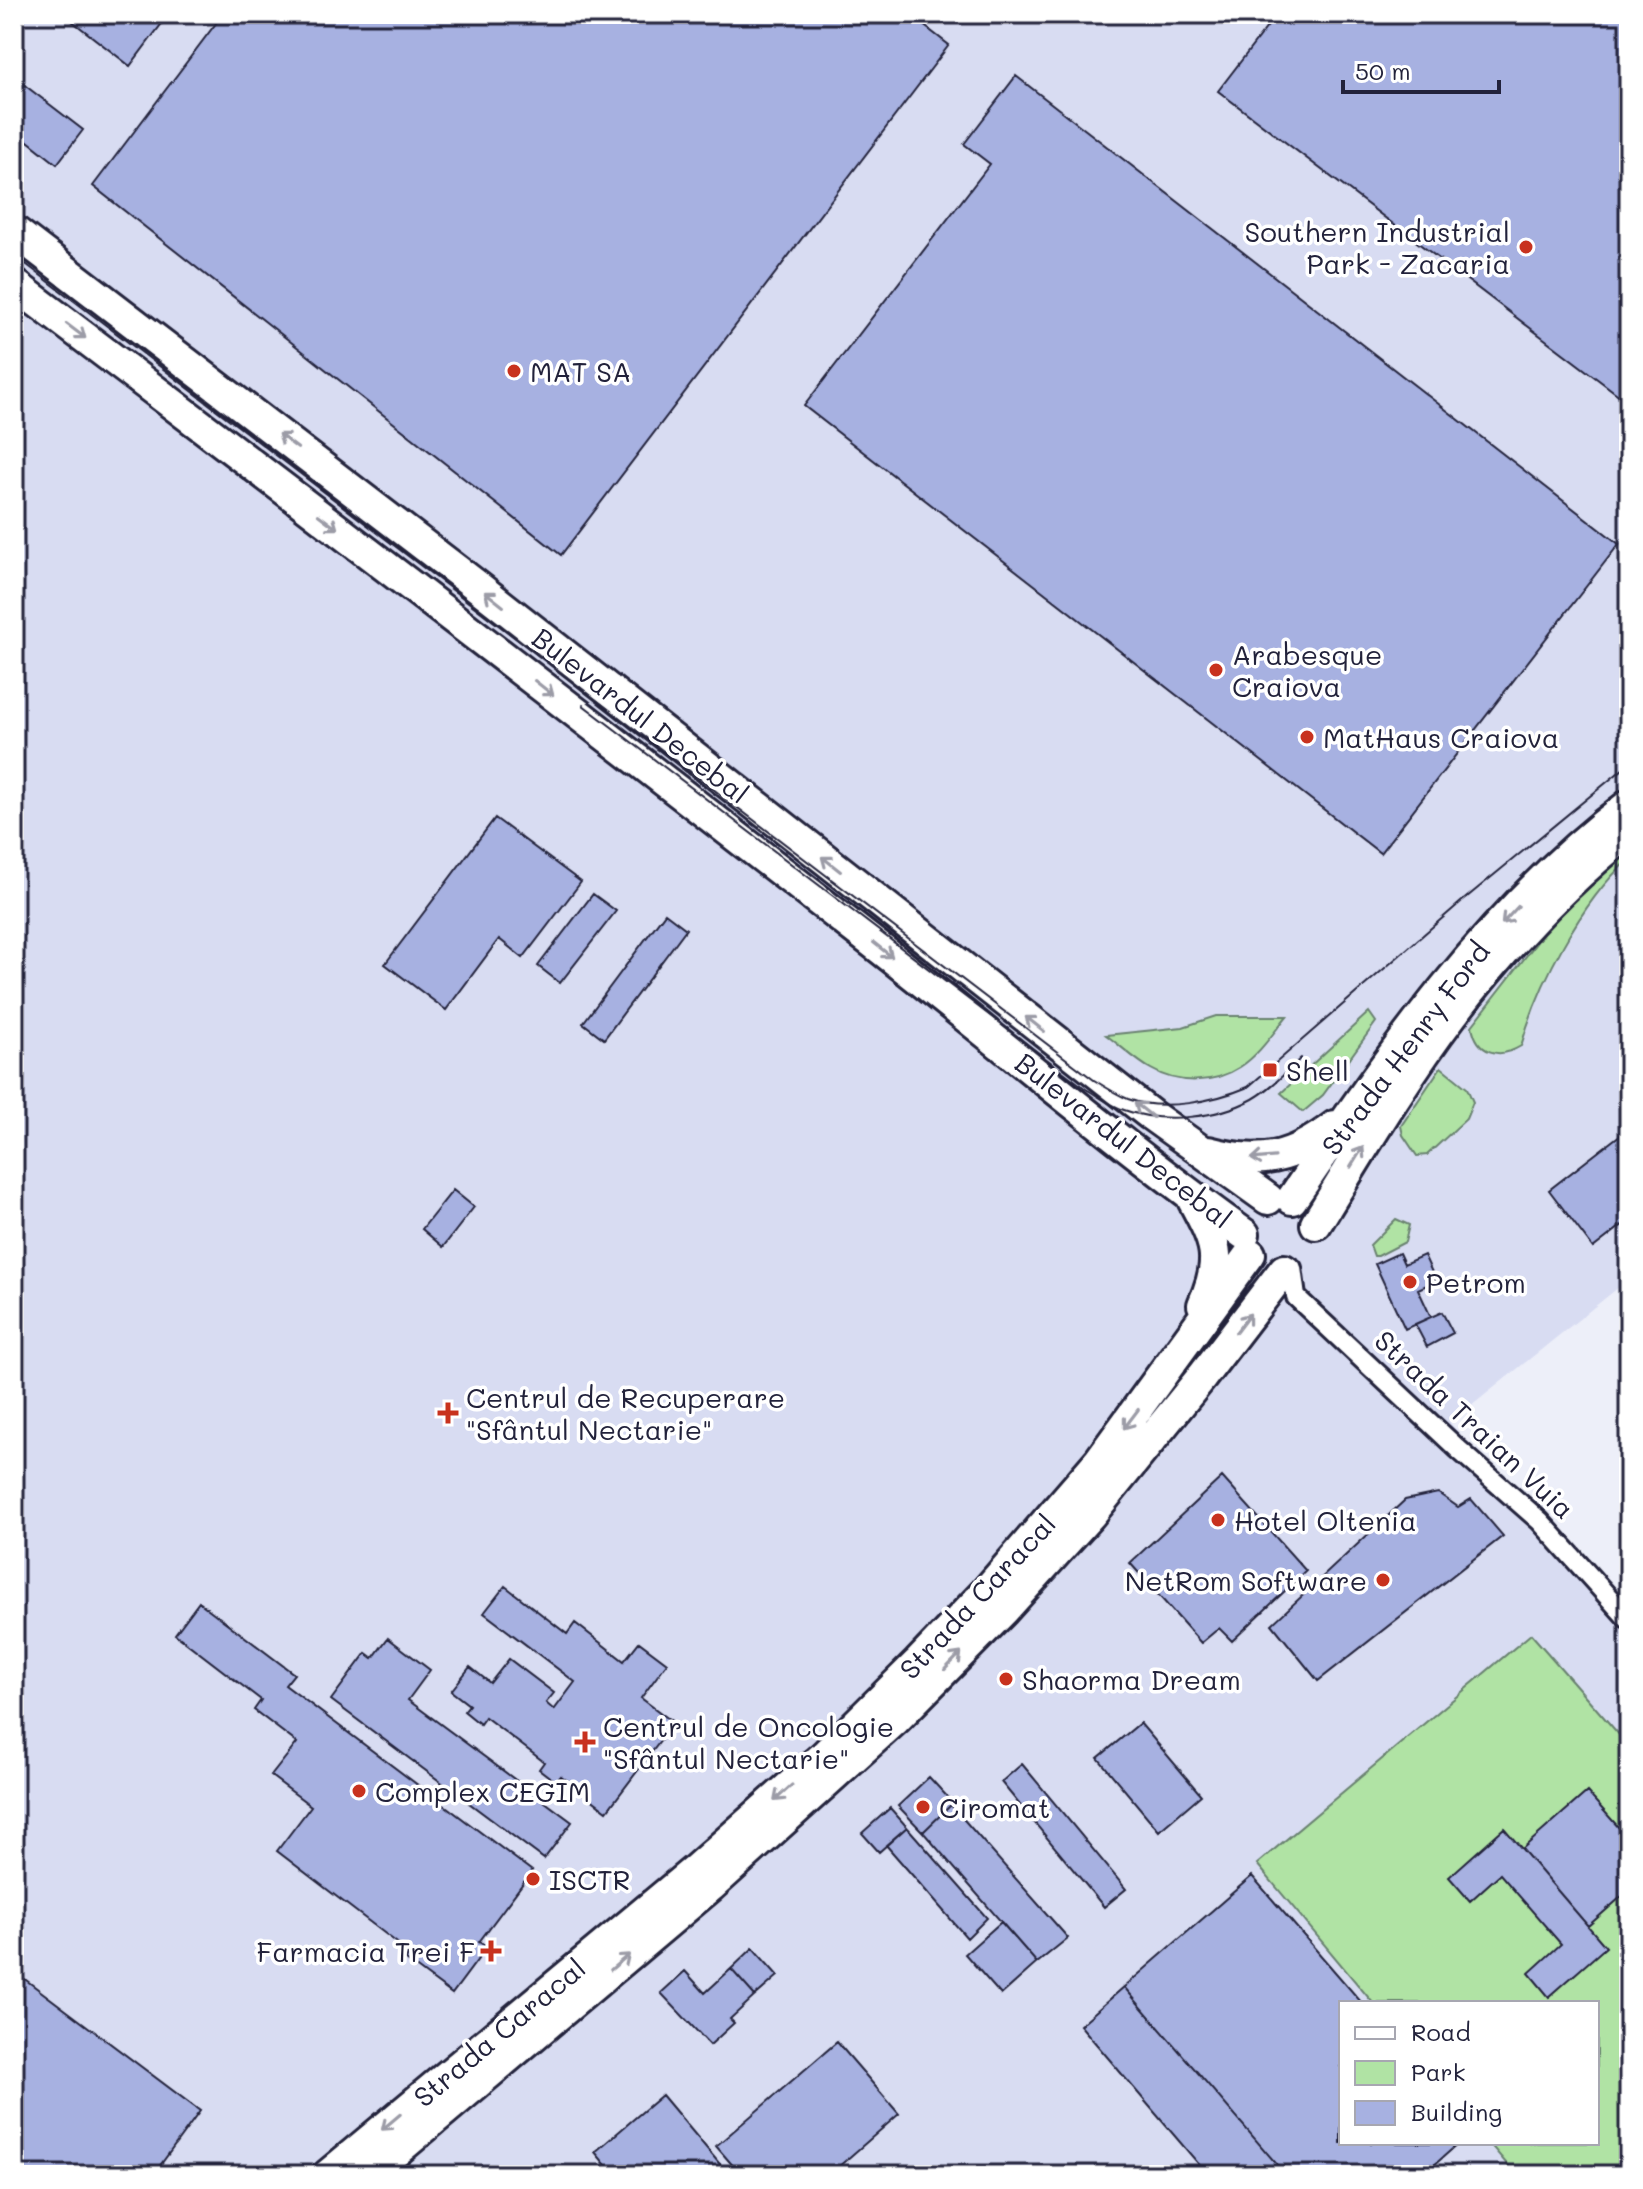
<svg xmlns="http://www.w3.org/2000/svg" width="1643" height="2189" font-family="Mali,sans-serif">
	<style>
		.built { fill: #d8dcf2; fill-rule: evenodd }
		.green { fill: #b0e3a4; stroke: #698270; stroke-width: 2 }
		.building { fill: #a7b1e1; stroke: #22223b; stroke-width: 2 }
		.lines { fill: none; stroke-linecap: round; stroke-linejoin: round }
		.street-casing { stroke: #22223b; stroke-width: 24 }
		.primary-casing { stroke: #22223b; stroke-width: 36 }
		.street { stroke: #fff; stroke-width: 18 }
		.primary { stroke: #fff; stroke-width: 30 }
		.tram { stroke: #22223b; stroke-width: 2 }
		.oneway { stroke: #9c9ca7 }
		.poi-dot { fill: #c8321e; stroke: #fff; stroke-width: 3 }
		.labels { text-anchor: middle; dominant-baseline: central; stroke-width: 7; stroke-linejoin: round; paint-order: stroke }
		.poi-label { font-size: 28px; fill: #22223b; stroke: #fff; text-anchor: start }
		.street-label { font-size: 28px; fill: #22223b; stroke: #fff }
	</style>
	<rect width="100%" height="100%" fill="#edeff9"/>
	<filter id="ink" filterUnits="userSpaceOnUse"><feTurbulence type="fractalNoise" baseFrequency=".0125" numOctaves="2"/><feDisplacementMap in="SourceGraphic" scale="16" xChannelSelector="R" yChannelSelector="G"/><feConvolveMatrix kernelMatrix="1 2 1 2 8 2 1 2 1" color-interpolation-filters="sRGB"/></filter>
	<g filter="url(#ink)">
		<path class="built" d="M14,14H1629V1279L1450,1423L1576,1559L1629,1621V2175H14ZM1341,2003H1597V2143H1341Z"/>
		<path class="green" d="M1629,848V859C1580,903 1539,983 1521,1046C1498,1060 1477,1053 1472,1026L1544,933L1573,900Z
			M1369,1012L1376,1022L1323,1095L1303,1112L1281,1093Z
			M1216,1016H1287C1273,1033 1259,1055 1240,1067C1214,1084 1178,1085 1151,1069C1135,1060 1121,1046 1106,1035L1183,1027Z
			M1441,1067L1467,1088L1473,1102L1466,1119L1427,1155L1417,1156L1403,1135L1401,1126Z
			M1396,1219L1409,1225L1405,1242L1378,1256H1374L1370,1245Z
			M1531,1634L1629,1746V2175H1516L1489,2143H1597V2003H1373L1257,1864Z"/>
		<path class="building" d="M63,14H169L130,66Z
			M223,14H909L949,45L561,555L93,186Z
			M1277,14H1629V403L1218,91Z
			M1016,76L1619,544L1380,853L804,406L990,164L964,144Z
			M14,77L83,130L57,164L14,130Z
			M495,818L581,882L523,958L499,939L446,1010L385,964Z
			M593,894L616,911L560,983L538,966Z
			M665,913L686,929L604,1039L583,1023Z
			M1629,1128V1220L1593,1248L1549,1190Z
			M453,1190L474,1207L443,1247L422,1229Z
			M1399,1253L1404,1264L1424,1255L1436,1281L1418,1289L1431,1317L1405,1329L1375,1264Z
			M1442,1312L1453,1333L1427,1347L1415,1324Z
			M1222,1477L1306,1571L1232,1641L1219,1628L1201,1643L1130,1563Z
			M1438,1493L1458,1507L1471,1499L1503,1536L1318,1681L1272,1624L1405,1500Z
			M505,1586L567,1634L575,1623L624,1661L639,1642L667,1663L641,1698L674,1723L607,1811L561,1776L556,1782L539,1769L544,1762L485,1717L480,1724L464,1711L469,1705L451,1691L470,1667L490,1683L509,1659L554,1693L546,1703L554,1710L575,1682L484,1613Z
			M199,1602L294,1674L285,1685L532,1871L479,1942L487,1947L452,1994L406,1960L409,1952L277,1851L311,1806L271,1776L297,1743L254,1710L261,1700L175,1634Z
			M388,1638L430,1670L408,1700L572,1822L544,1859L331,1700L366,1653L373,1658Z
			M1140,1723L1201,1795L1159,1831L1098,1758Z
			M1022,1764L1126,1889L1104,1907L1001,1782Z
			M929,1777L953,1803L923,1832L898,1806Z
			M1587,1792L1629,1839V1890L1588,1926L1522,1849Z
			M951,1805L1068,1938L1037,1963L923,1832Z
			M890,1808L907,1827L879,1852L862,1833Z
			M907,1827L987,1918L967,1938L886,1845Z
			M1504,1828L1606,1947L1549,1997L1529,1973L1561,1944L1500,1874L1470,1901L1449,1877Z
			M1252,1876L1362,2003H1341V2143H1459L1423,2175H1286L1124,1987Z
			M1001,1922L1037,1963L1001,1995L965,1954Z
			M753,1948L778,1976L755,1996L731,1969Z
			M731,1969L755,1996L730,2019L734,2023L710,2045L661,1993L685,1971L705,1993Z
			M14,1971L200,2111L153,2175H14Z
			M1124,1987L1286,2175H1208L1080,2025Z
			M837,2042L899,2114L829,2175H741L716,2146Z
			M662,2095L729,2175H614L595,2152Z"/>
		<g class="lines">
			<defs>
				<path id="street" d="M1292,1268L1296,1297L1458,1449L1540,1521L1629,1620"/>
				<path id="primary" d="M14,231L477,586L1151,1115L1268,1199
					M14,284C299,499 582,716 863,935C991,1034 1113,1140 1244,1234
					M1208,1152C1260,1166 1292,1159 1335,1126
					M1292,1199C1389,1057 1490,909 1629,805
					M1193,1200C1216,1243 1224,1258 1203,1305
					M1316,1224C1360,1153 1402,1081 1452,1015C1503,948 1563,884 1629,831
					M328,2175L695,1870L824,1756L918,1663L983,1595L1099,1461L1250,1254
					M368,2175L711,1886L896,1719L1004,1610L1090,1515L1202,1377L1284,1270"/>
			</defs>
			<use href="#street" class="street-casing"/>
			<use href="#primary" class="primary-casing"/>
			<use href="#street" class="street"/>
			<use href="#primary" class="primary"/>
			<path class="tram" d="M14,255L1094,1080C1105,1087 1116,1094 1128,1099C1162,1112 1215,1101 1248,1087L1461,902L1629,764
				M583,705L1086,1089C1098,1096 1111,1106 1124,1110C1162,1124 1218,1118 1253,1099C1271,1089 1286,1072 1301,1058"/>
		</g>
		<defs><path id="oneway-shaft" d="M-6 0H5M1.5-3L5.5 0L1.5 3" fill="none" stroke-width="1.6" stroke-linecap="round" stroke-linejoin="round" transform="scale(2)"/></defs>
		<g class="oneway">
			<use href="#oneway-shaft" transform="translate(76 331) rotate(37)"/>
			<use href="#oneway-shaft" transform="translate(288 441) rotate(-143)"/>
			<use href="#oneway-shaft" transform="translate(328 522) rotate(37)"/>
			<use href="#oneway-shaft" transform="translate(494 599) rotate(-142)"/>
			<use href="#oneway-shaft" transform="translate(544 688) rotate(38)"/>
			<use href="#oneway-shaft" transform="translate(831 864) rotate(-142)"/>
			<use href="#oneway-shaft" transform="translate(1510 915) rotate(133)"/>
			<use href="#oneway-shaft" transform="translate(883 950) rotate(38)"/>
			<use href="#oneway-shaft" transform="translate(1035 1024) rotate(-142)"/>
			<use href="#oneway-shaft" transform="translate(1144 1110) rotate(-142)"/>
			<use href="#oneway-shaft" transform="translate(1357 1157) rotate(-58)"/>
			<use href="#oneway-shaft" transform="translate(1263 1158) rotate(175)"/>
			<use href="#oneway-shaft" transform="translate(1243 1323) rotate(-53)"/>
			<use href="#oneway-shaft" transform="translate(1131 1419) rotate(127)"/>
			<use href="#oneway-shaft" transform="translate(953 1661) rotate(-46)"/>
			<use href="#oneway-shaft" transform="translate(783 1793) rotate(138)"/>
			<use href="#oneway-shaft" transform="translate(620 1962) rotate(-40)"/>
			<use href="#oneway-shaft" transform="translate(391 2122) rotate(140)"/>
		</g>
	</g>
	<g class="poi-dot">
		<circle cx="1526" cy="247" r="8"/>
		<circle cx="514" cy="371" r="8"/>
		<circle cx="1216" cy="670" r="8"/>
		<circle cx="1307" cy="737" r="8"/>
		<rect x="1262" y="1062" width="16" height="16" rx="4"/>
		<circle cx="1410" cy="1282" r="8"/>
		<path d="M444 1401h8v8h8v8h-8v8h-8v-8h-8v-8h8z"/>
		<circle cx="1218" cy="1520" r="8"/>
		<circle cx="1383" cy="1580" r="8"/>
		<circle cx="1006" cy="1679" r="8"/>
		<path d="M581 1730h8v8h8v8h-8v8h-8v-8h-8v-8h8z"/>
		<circle cx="359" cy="1791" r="8"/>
		<circle cx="923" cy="1807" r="8"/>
		<circle cx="533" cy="1879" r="8"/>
		<path d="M487 1939h8v8h8v8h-8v8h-8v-8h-8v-8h8z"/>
	</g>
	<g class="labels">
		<g class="poi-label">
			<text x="1510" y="231" text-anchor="end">Southern Industrial<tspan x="1510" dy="32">Park - Zacaria</tspan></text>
			<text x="530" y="371">MAT SA</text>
			<text x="1232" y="654">Arabesque<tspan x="1232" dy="32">Craiova</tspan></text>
			<text x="1323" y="737">MatHaus Craiova</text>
			<text x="1286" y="1070">Shell</text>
			<text x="1426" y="1282">Petrom</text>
			<text x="466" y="1397">Centrul de Recuperare<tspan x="466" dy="32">"Sfântul Nectarie"</tspan></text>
			<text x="1234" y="1520">Hotel Oltenia</text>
			<text x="1367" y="1580" text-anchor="end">NetRom Software</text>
			<text x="1022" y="1679">Shaorma Dream</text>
			<text x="603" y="1726">Centrul de Oncologie<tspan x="603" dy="32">"Sfântul Nectarie"</tspan></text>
			<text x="375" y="1791">Complex CEGIM</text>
			<text x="939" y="1807">Ciromat</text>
			<text x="549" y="1879">ISCTR</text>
			<text x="475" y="1951" text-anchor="end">Farmacia Trei F</text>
		</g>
		<g class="street-label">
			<text transform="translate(641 715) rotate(38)">Bulevardul Decebal</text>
			<text transform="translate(1405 1048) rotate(-53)">Strada Henry Ford</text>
			<text transform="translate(1124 1140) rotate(38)">Bulevardul Decebal</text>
			<text transform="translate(1475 1424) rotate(43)">Strada Traian Vuia</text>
			<text transform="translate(977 1596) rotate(-47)">Strada Caracal</text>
			<text transform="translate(499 2032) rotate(-40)">Strada Caracal</text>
		</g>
	</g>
	<rect width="1643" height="2189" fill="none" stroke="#fff" stroke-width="48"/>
	<rect x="24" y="24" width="1595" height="2141" fill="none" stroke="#22223b" stroke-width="3" filter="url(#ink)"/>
	<rect x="1339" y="2001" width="260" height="144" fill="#ffffff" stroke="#a7a7b1" stroke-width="2"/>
	<rect x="1355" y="2027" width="40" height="12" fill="#ffffff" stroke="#a7a7b1" stroke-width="2"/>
	<text x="1411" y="2041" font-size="24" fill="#22223b">Road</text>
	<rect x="1355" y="2061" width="40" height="24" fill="#b0e3a4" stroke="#a7a7b1" stroke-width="2"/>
	<text x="1411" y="2081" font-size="24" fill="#22223b">Park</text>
	<rect x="1355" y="2101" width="40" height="24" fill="#a7b1e1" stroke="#a7a7b1" stroke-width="2"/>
	<text x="1411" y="2121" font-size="24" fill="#22223b">Building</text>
	<path d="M1343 80v12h156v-12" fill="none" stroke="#22223b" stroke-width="4"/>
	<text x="1355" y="80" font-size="24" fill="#22223b" stroke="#ffffff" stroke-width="6" paint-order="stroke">50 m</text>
</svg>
